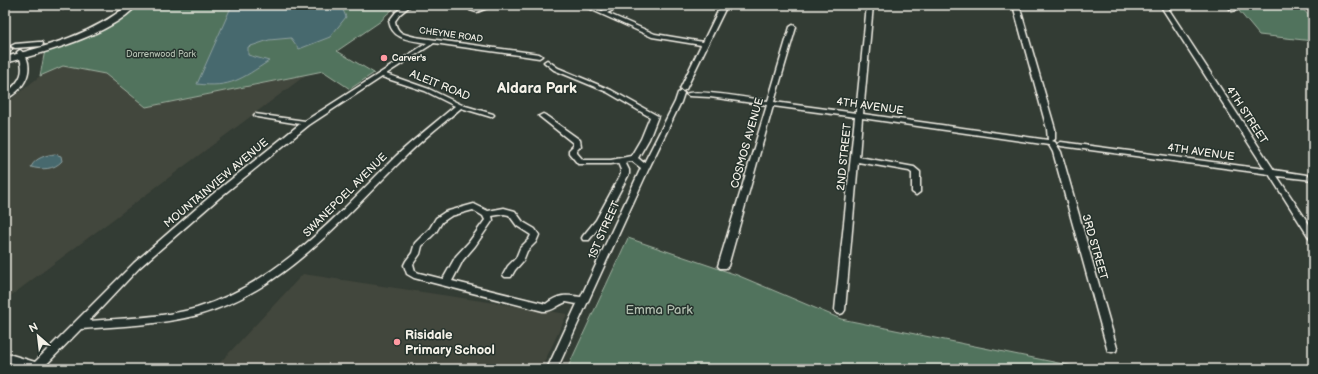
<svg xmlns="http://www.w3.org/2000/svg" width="1318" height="374" font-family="'Balsamiq Sans',sans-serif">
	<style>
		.built { fill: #43473d }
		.green { fill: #51735d; stroke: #a2b2a2 }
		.water { fill: #47696e; stroke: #8c9f9f }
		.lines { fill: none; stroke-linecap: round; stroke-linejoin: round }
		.street-casing { stroke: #f4f1e8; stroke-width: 3 }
		.secondary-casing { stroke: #f4f1e8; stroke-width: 3 }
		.street { fill: #26332d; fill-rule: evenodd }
		.secondary { fill: #26332d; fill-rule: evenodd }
		.poi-dot { fill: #ff9aa2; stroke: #26332d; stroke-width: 1.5 }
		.labels { text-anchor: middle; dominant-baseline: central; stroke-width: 3; stroke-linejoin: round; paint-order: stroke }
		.far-street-label { font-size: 9px; fill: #f4f1e8; stroke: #26332d }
		.far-park-label { font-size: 9px; fill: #b3bfb0; stroke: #26332d }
		.far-poi-label { font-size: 9px; font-weight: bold; fill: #f4f1e8; stroke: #26332d; text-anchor: start }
		.street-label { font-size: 11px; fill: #f4f1e8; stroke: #26332d }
		.near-park-label { font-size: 13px; fill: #b3bfb0; stroke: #26332d }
		.near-poi-label { font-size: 13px; font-weight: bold; fill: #f4f1e8; stroke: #26332d; text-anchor: start }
		.district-label { font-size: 15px; font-weight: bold; fill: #f4f1e8; stroke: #26332d }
	</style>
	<rect width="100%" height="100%" fill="#333c34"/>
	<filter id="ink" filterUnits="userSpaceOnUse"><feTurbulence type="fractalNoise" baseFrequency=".025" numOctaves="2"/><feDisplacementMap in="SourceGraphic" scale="8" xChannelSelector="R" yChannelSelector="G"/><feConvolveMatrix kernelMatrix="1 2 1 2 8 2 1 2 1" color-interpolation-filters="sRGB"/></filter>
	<g filter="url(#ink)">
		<path class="built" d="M63,66L105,74L146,107L306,75L5,300V104L40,76Z
			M303,274L567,314L541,369H214Z"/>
		<path class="green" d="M137,5H398L386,15L381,21L337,51L374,73L350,89L323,71L146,107L105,74L63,66L40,76L45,50L77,39Z
			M1234,5H1299L1313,20V41L1259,35Z
			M628,238L737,275L841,319L1088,369H567Z"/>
		<path class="water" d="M232,5H341L346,17L330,37L299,49L291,38L269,40L248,47V55L269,61C241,79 231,88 197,84Z
			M55,154L61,156L62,161C54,170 41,170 31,167C35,158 46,155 55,154Z"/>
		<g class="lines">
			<defs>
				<path id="street" d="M63,5H70L63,9L60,7Z
					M405,5H411L400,14L395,21C397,34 404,34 415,37L539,54L542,56L539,58L434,43L386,74L429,89L462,105L493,114L494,115L493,116L491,117L461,108C441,125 420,141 402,160C341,220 284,291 198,315C159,325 120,326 81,329L42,369H30L5,361V353L35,362L134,263L213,194L300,124L257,117L255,116L254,115L255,114L305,121L427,43C411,40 392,40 389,21L396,12ZM382,77L425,91L455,106C435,123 414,139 395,157C336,216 279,282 197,308C162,318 124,318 89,321L140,267L219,198L309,125Z
					M468,5H474V8L481,7L479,5H485L487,8L477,12L470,10Z
					M581,5H589L602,11L616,5H624L607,13L655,34L703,42L721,5H727L686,89L683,91L680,89L701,45L652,37Z
					M867,5H873L863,114L1048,140L1047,129L1013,5H1019L1055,129V139L1052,141L1055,142L1061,152L1117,348L1116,351L1112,352L1108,351L1107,348L1053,152L1049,145L862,118L859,157L914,167L920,172V192L916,195L912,192V173L909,171L858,162L845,310L843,313L840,314L837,313L835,310L855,117L773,106L728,266L726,268H720L718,266L767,105L710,97L689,96L686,94C694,88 754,99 768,101L790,27L793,25L796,27L774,102L856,113Z
					M1160,5H1166L1274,170L1313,176V180L1277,176L1313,230V240L1310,239L1269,174L1061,146L1057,144L1061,142L1265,169Z
					M1227,5H1233L1237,10L1232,11Z
					M20,50C23,52 24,54 26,57C34,73 21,93 5,99V94C21,81 27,71 17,52Z
					M547,60L558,68L611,90L656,115L658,116L649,139L638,158L644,163L675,102L678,93L681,91L684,93L681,102L649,168L557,369H547L577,304L566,302C558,305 552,312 543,311L414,278L407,274L404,265L406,261L412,253L415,243L430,228L436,218L445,212L474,204L488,211L504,208L515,211L523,222L535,229L539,235L536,242L527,251L523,261L515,270L511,277H505L503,275L508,266L516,258L520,248L529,239L531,235L517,226L509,215L504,214L492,216L493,220L475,246L463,260L452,281L546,304C559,294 565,295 581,297L641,168L632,161L625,162L629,170V174L604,221L589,240H583L582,238L583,236L596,220L621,174V170L618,163L611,164H578L569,153V150L573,146V143L539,116L543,114L545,115L580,140L581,146L577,150V153L583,160H611L631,156L641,139L650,117L607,92L554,70L544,62ZM473,210L483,216L485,220L469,242L456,256L443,279L419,273L415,271L413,264L420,254L422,246L436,232L442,222L451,216Z"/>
				<path id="secondary" d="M128,5H137C111,35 43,53 5,63V57C48,46 93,34 128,5Z
					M1305,5H1313V11Z
					M39,42H42L43,44L42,46L15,48L11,46L15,44Z
					M8,46L12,49L8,54L5,55V47Z"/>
			</defs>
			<use href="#street" class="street-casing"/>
			<use href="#secondary" class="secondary-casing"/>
			<use href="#street" class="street"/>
			<use href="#secondary" class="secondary"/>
		</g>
	</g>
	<g class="poi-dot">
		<circle cx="384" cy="58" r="4"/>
		<circle cx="397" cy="342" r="4"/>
	</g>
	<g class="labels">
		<g class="far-street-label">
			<text transform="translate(451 35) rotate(8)">CHEYNE ROAD</text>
		</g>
		<g class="far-park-label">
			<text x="161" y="54">Darrenwood Park</text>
		</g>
		<g class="far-poi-label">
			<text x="392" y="58">Carver's</text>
		</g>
		<g class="street-label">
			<text transform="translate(440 85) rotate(22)">ALEIT ROAD</text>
			<text transform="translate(870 106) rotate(8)">4TH AVENUE</text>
			<text transform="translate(1247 115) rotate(57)">4TH STREET</text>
			<text transform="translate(747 143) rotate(-74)">COSMOS AVENUE</text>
			<text transform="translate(1201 152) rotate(8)">4TH AVENUE</text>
			<text transform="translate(844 157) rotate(-84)">2ND STREET</text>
			<text transform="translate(216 183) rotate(-40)">MOUNTAINVIEW AVENUE</text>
			<text transform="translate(345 195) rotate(-45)">SWANEPOEL AVENUE</text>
			<text transform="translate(604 230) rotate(-66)">1ST STREET</text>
			<text transform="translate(1095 247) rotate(74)">3RD STREET</text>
		</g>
		<g class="near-park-label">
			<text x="659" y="310">Emma Park</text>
		</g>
		<g class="near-poi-label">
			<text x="405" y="335">Risidale<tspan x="405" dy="15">Primary School</tspan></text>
		</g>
		<g class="district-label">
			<text x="537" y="88">Aldara Park</text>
		</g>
	</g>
	<rect width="1318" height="374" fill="none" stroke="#26332d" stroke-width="20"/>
	<rect x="10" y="10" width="1298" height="354" fill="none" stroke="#f4f1e8" stroke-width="1.5" filter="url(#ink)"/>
	<g transform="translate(38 336) rotate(332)" stroke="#26332d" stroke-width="3" paint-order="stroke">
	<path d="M0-3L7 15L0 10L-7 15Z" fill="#f4f1e8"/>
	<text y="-6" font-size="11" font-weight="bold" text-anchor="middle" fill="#f4f1e8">N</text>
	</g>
</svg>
